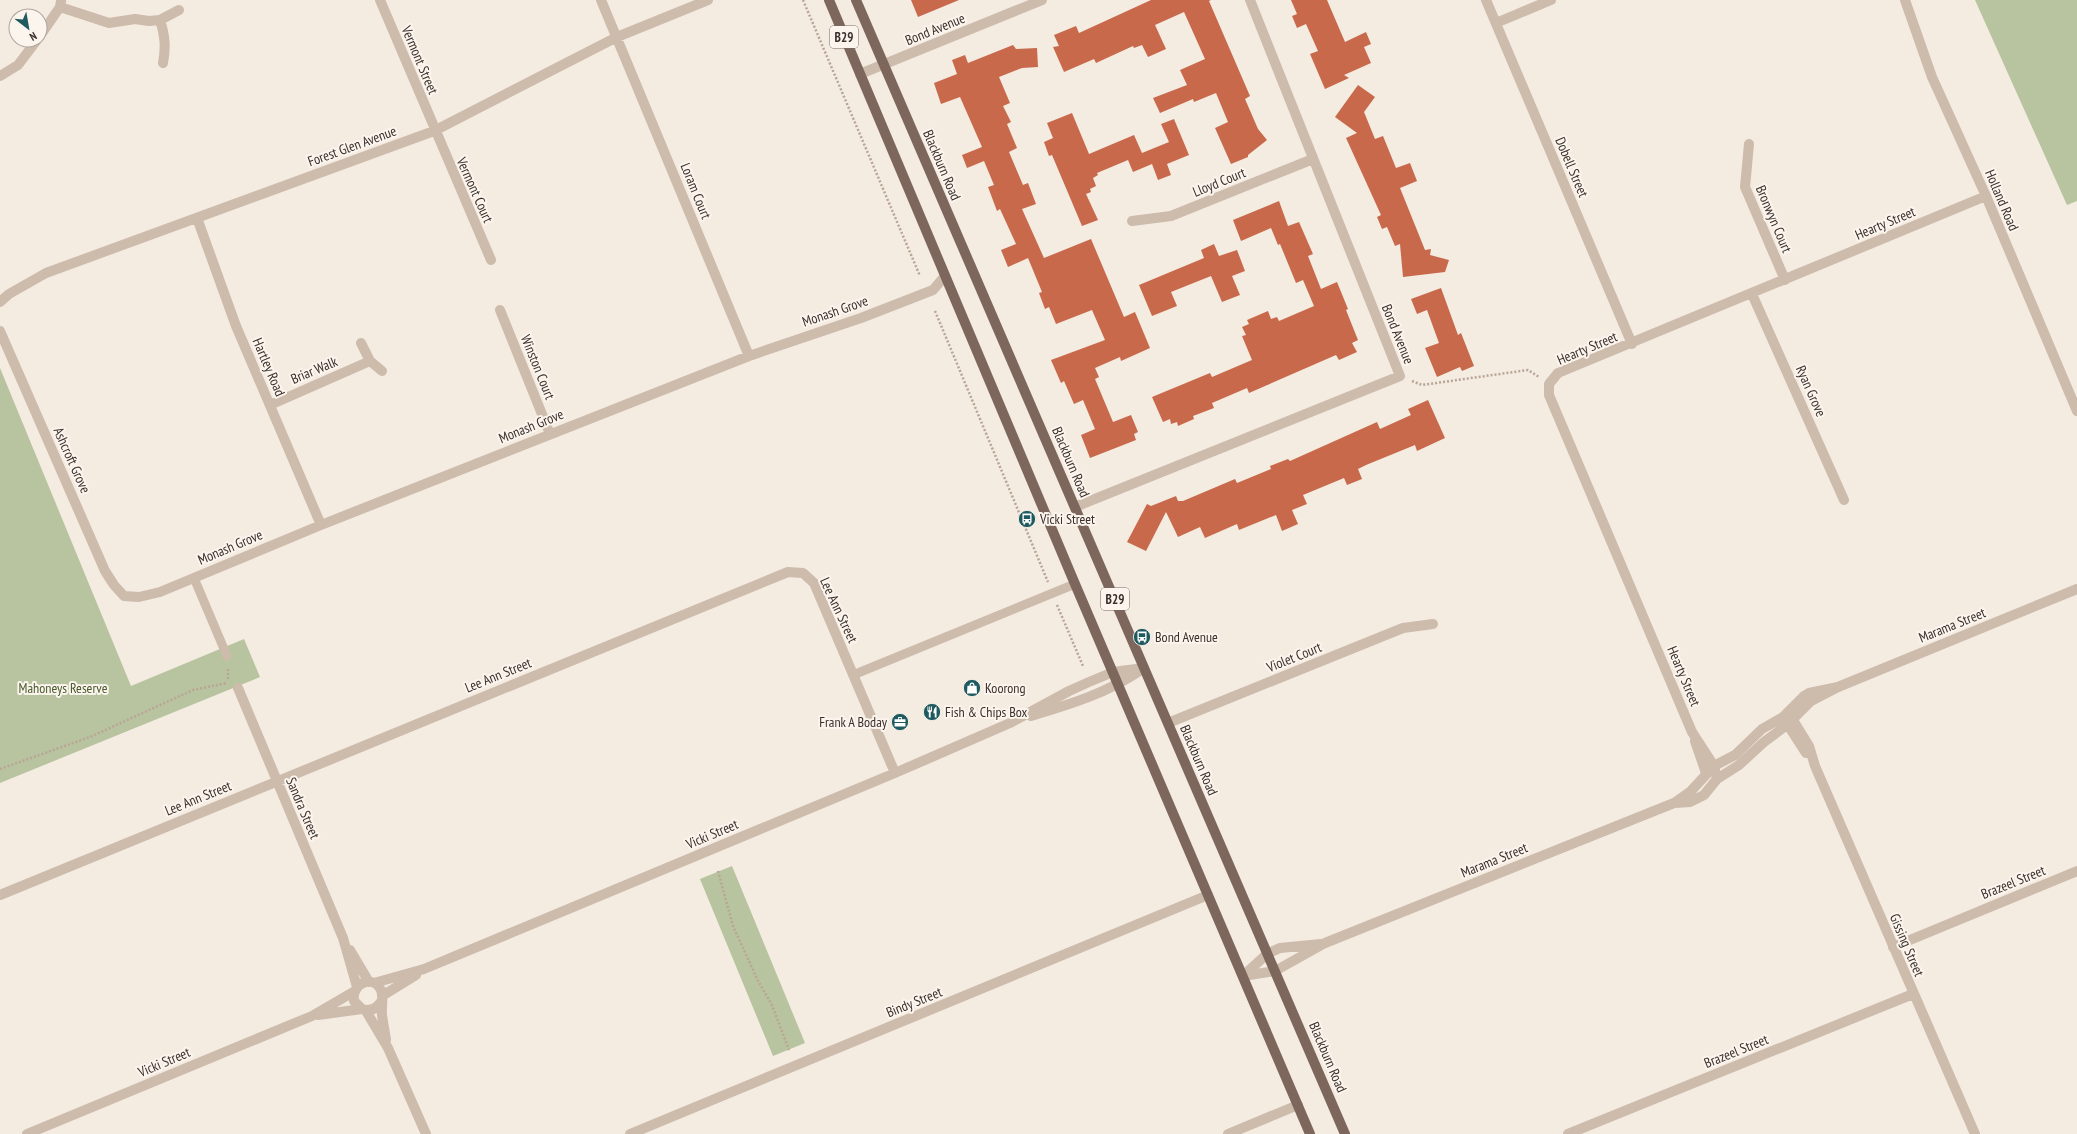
<svg xmlns="http://www.w3.org/2000/svg" width="2077" height="1134" font-family="'PT Sans Narrow',sans-serif">
	<style>
		.green { fill: #b8c4a0 }
		.building { fill: #c8694b }
		.lines { fill: none; stroke-linecap: round; stroke-linejoin: round }
		.path { stroke: #b9a596; stroke-width: 2.5; stroke-dasharray: 2 2; stroke-linecap: butt }
		.service { stroke: #cdbbac; stroke-width: 9 }
		.minor { stroke: #cdbbac; stroke-width: 10 }
		.primary { stroke: #7d675c; stroke-width: 10 }
		.labels { text-anchor: middle; dominant-baseline: central; stroke-width: 4; stroke-linejoin: round; paint-order: stroke }
		.shield { fill: #fbf5ee; stroke: #756b66; stroke-width: 1 }
		.shield-label { font-size: 13px; font-weight: bold; fill: #3b302b }
		.street-label { font-size: 14px; fill: #3b302b; stroke: #fbf5ee }
		.poi-label { font-size: 14px; fill: #3b302b; stroke: #fbf5ee; text-anchor: start }
		.park-label { font-size: 14px; fill: #4a5a2e; stroke: #fbf5ee }
	</style>
	<rect width="100%" height="100%" fill="#f4ebe1"/>
	<path class="green" d="M1975,0H2077V201L2067,205Z
		M0,368L131,686L244,639L260,677L0,783Z
		M732,866L805,1043L773,1056L700,879Z"/>
	<path class="building" d="M911,0H959L918,17Z
		M1151,0H1211L1209,1L1250,96L1245,99L1258,129L1267,140L1248,155V157L1231,164L1215,128L1228,122L1216,93L1194,102L1193,99L1160,113L1153,98L1187,85L1180,70L1205,59L1184,12L1155,25L1166,49L1148,57L1142,45L1134,48L1133,46L1096,63L1094,59L1064,72L1053,47L1059,46L1054,35L1076,26L1079,33Z
		M1291,0H1327L1345,42L1366,32L1371,44L1364,47L1371,63L1344,75L1349,78L1325,89L1310,54L1318,51L1306,24L1297,28L1292,16L1297,14Z
		M1013,45L1016,49L1037,48L1038,67L1022,68L999,77L1010,103L1003,106L1011,122L1007,124L1017,148L1009,152L1023,185L1028,183L1036,204L1022,209L1044,258L1091,239L1124,317L1135,312L1150,348L1121,361L1120,357L1095,368L1099,377L1095,379L1113,422L1131,415L1138,432L1134,434L1136,440L1090,458L1081,435L1095,429L1083,400L1074,404L1064,381L1061,383L1051,360L1105,340L1092,310L1056,324L1049,307L1045,309L1039,293L1042,292L1028,258L1008,267L1001,250L1016,244L1000,209L997,211L988,187L994,185L984,161L967,168L962,155L982,147L960,97L941,104L934,83L957,74L952,60L965,55L968,63Z
		M1358,85L1375,97L1364,112L1375,139L1383,136L1396,168L1410,163L1417,181L1400,188L1425,250L1431,249L1430,255L1449,260L1445,272L1403,277L1400,244L1395,246L1387,227L1382,229L1377,217L1381,215L1346,138L1357,133L1335,117Z
		M1072,113L1089,154L1134,135L1142,153L1169,142L1161,124L1174,119L1189,155L1167,164L1171,175L1158,180L1152,164L1133,172L1128,160L1097,173L1098,175L1093,178L1096,186L1090,189L1091,192L1086,194L1098,220L1082,226L1052,155L1049,156L1044,142L1053,138L1047,123Z
		M1279,201L1288,226L1299,222L1313,254L1308,256L1321,289L1337,282L1348,309L1346,310L1358,340L1352,343L1357,352L1339,360L1336,355L1249,393L1247,388L1212,403L1214,408L1193,416L1194,419L1178,426L1177,422L1171,424L1170,419L1163,422L1152,397L1210,373L1212,377L1252,360L1242,336L1246,335L1242,327L1249,324L1247,320L1268,311L1271,319L1277,317L1279,321L1314,306L1303,280L1296,283L1280,244L1278,245L1271,228L1241,241L1233,220Z
		M1214,244L1219,256L1237,250L1245,271L1232,276L1240,295L1222,302L1211,276L1171,292L1177,306L1152,316L1139,285L1204,258L1201,250Z
		M1441,288L1458,335L1461,333L1474,366L1462,371L1460,367L1437,377L1425,348L1439,343L1427,310L1417,314L1411,299Z
		M1428,400L1445,438L1417,451L1415,445L1366,465L1358,469L1362,479L1347,485L1344,478L1303,495L1307,504L1292,510L1298,524L1282,531L1276,515L1239,530L1237,524L1205,538L1200,527L1178,537L1166,512L1146,551L1127,542L1147,504L1151,506L1176,496L1178,501H1183L1235,479L1237,483L1271,469L1270,466L1288,459L1290,461L1377,422L1380,429L1411,415L1408,409Z"/>
	<g class="lines">
		<path class="path" d="M803,0L920,276
			M935,311L1048,582
			M1412,381L1422,385L1528,370L1539,377
			M1057,605L1083,666
			M228,679V668
			M0,769L90,737L193,690L227,683
			M718,871L733,926L758,981L772,1005L789,1050"/>
		<path class="service" d="M194,578L227,656
			M853,675L1075,584"/>
		<path class="minor" d="M380,0L491,260
			M601,0L749,356
			M1486,0L1632,344
			M1905,0L1932,77L1986,196L2077,411
			M60,7L109,23L135,19L149,21L160,20L179,10
			M160,20C165,36 166,47 163,63
			M1496,23L1551,0
			M40,36L60,7L61,1
			M860,74L1042,0
			M0,76L18,65L37,40
			M1749,144L1745,187L1785,280
			M197,218L236,326L321,525
			M1132,221L1171,216L1313,159
			M1752,294L1844,500
			M0,302L9,294L46,273L434,131L617,37L708,0
			M500,310L550,434
			M0,331L105,571L114,585L124,596L139,597L160,592L321,525L749,356L861,318L933,290L945,276
			M361,343L370,361L382,371
			M270,405L370,361
			M1075,507L1400,376L1250,0
			M238,688L343,938L357,987
			M1031,716C1071,704 1105,694 1141,670
			M1784,719L1806,753
			M1793,720L1809,746L1815,766L1975,1134
			M1168,723L1403,628L1433,624
			M1695,741L1706,773
			M1717,779L1714,766L1692,732L1549,395V384L1558,373L1986,196
			M1675,803L1690,802L1704,795L1717,779L1739,765L1764,742L1787,725L1811,701L1838,687L2077,589
			M0,895L788,572L803,573L814,583L895,773
			M1893,947L2077,871
			M350,950L369,982
			M1243,976L1275,971L1325,943L1674,803L1691,791L1714,766L1735,755L1762,729L1783,717L1804,696L1809,693L1838,687
			M1243,976L1267,954L1280,948L1321,944
			M374,983L424,969L895,773L1010,723L1069,691L1089,682L1113,672L1144,668
			M382,996L416,975
			M381,1002C376,1009 370,1012 362,1009L354,1001C351,983 373,974 381,990C384,998 381,1007 382,1015C383,1023 385,1032 386,1040
			M366,1011L388,1048L426,1134
			M318,1015L362,1009
			M27,1134L312,1016L355,991
			M630,1134L1208,895
			M1228,1134L1298,1105
			M1568,1134L1913,994"/>
		<path class="primary" d="M829,0L1075,584L1310,1134
			M856,0L1345,1134"/>
	</g>
	<defs>
		<symbol id="bus-disc" viewBox="-11 -11 22 22"><circle r="9.5" fill="#1f5a5e" stroke="#fbf5ee"/><path d="M-5-6H5V4H4V6H2V4H-2V6H-4V4H-5ZM-3.5-4V0h7V-4ZM-3.5 1.2v1.5H-2V1.2ZM2 1.2v1.5H3.5V1.2Z" fill="#fff"/></symbol>
		<symbol id="shop-disc" viewBox="-11 -11 22 22"><circle r="9.5" fill="#1f5a5e" stroke="#fbf5ee"/><path d="M-5-2.5h2.3a2.7 3.5 0 0 1 5.4 0H5L5.5 6h-11ZM-1.5-2.5h3a1.5 2.3 0 0 0-3 0Z" fill="#fff"/></symbol>
		<symbol id="restaurant-disc" viewBox="-11 -11 22 22"><circle r="9.5" fill="#1f5a5e" stroke="#fbf5ee"/><path d="M-5-6h1v4h1v-4h1v4h1v-4h1v5L-1.5 .5V6h-2V.5L-5-1ZM5-6V6H3V1.5H1.5Q1.5-4 5-6Z" fill="#fff"/></symbol>
		<symbol id="office-disc" viewBox="-11 -11 22 22"><circle r="9.5" fill="#1f5a5e" stroke="#fbf5ee"/><path d="M-6-3h4V-5.5h4V-3h4V5H-6ZM-1-4.5V-3h2v-1.5ZM-6 0V1H6V0Z" fill="#fff"/></symbol>
	</defs>
	<g fill-rule="evenodd">
		<use href="#bus-disc" x="1017" y="509" width="20" height="20"/>
		<use href="#bus-disc" x="1132" y="627" width="20" height="20"/>
		<use href="#shop-disc" x="962" y="678" width="20" height="20"/>
		<use href="#restaurant-disc" x="922" y="702" width="20" height="20"/>
		<use href="#office-disc" x="890" y="712" width="20" height="20"/>
	</g>
	<g class="labels">
		<g class="shield">
			<rect x="830" y="26" width="28" height="22" rx="3"/>
			<rect x="1101" y="588" width="28" height="22" rx="3"/>
		</g>
		<g class="shield-label">
			<text x="844" y="37">B29</text>
			<text x="1115" y="599">B29</text>
		</g>
		<g class="street-label">
			<text transform="translate(935 29) rotate(-22)">Bond Avenue</text>
			<text transform="translate(420 60) rotate(67)">Vermont Street</text>
			<text transform="translate(352 146) rotate(-20)">Forest Glen Avenue</text>
			<text transform="translate(942 165) rotate(67)">Blackburn Road</text>
			<text transform="translate(1572 167) rotate(67)">Dobell Street</text>
			<text transform="translate(1219 182) rotate(-22)">Lloyd Court</text>
			<text transform="translate(475 190) rotate(66)">Vermont Court</text>
			<text transform="translate(696 191) rotate(68)">Loram Court</text>
			<text transform="translate(2002 200) rotate(67)">Holland Road</text>
			<text transform="translate(1774 219) rotate(67)">Bronwyn Court</text>
			<text transform="translate(1885 223) rotate(-23)">Hearty Street</text>
			<text transform="translate(835 311) rotate(-19)">Monash Grove</text>
			<text transform="translate(1398 334) rotate(68)">Bond Avenue</text>
			<text transform="translate(1587 348) rotate(-23)">Hearty Street</text>
			<text transform="translate(269 367) rotate(67)">Hartley Road</text>
			<text transform="translate(538 367) rotate(68)">Winston Court</text>
			<text transform="translate(314 370) rotate(-23)">Briar Walk</text>
			<text transform="translate(1811 391) rotate(66)">Ryan Grove</text>
			<text transform="translate(531 426) rotate(-22)">Monash Grove</text>
			<text transform="translate(72 460) rotate(66)">Ashcroft Grove</text>
			<text transform="translate(1071 462) rotate(67)">Blackburn Road</text>
			<text transform="translate(230 547) rotate(-23)">Monash Grove</text>
			<text transform="translate(839 610) rotate(65)">Lee Ann Street</text>
			<text transform="translate(1952 625) rotate(-22)">Marama Street</text>
			<text transform="translate(1294 657) rotate(-22)">Violet Court</text>
			<text transform="translate(498 675) rotate(-22)">Lee Ann Street</text>
			<text transform="translate(1684 676) rotate(67)">Hearty Street</text>
			<text transform="translate(1199 760) rotate(67)">Blackburn Road</text>
			<text transform="translate(198 798) rotate(-22)">Lee Ann Street</text>
			<text transform="translate(303 808) rotate(67)">Sandra Street</text>
			<text transform="translate(712 834) rotate(-23)">Vicki Street</text>
			<text transform="translate(1494 860) rotate(-22)">Marama Street</text>
			<text transform="translate(2013 882) rotate(-22)">Brazeel Street</text>
			<text transform="translate(1907 945) rotate(67)">Gissing Street</text>
			<text transform="translate(914 1002) rotate(-22)">Bindy Street</text>
			<text transform="translate(1736 1051) rotate(-22)">Brazeel Street</text>
			<text transform="translate(1328 1057) rotate(67)">Blackburn Road</text>
			<text transform="translate(164 1062) rotate(-23)">Vicki Street</text>
		</g>
		<g class="poi-label">
			<text x="1040" y="519">Vicki Street</text>
			<text x="1155" y="637">Bond Avenue</text>
			<text x="985" y="688">Koorong</text>
			<text x="945" y="712">Fish &amp; Chips Box</text>
			<text x="887" y="722" text-anchor="end">Frank A Boday</text>
		</g>
		<g class="park-label">
			<text x="63" y="688">Mahoneys Reserve</text>
		</g>
	</g>
	<g transform="translate(28 28) rotate(149)"><circle r="19" fill="#fbf5ee" stroke="#aea6a0"/>
	<path d="M0-3L7 15L0 10L-7 15Z" fill="#1f5a5e"/>
	<text y="-6" font-size="11" font-weight="bold" text-anchor="middle" fill="#3b302b">N</text>
	</g>
</svg>
